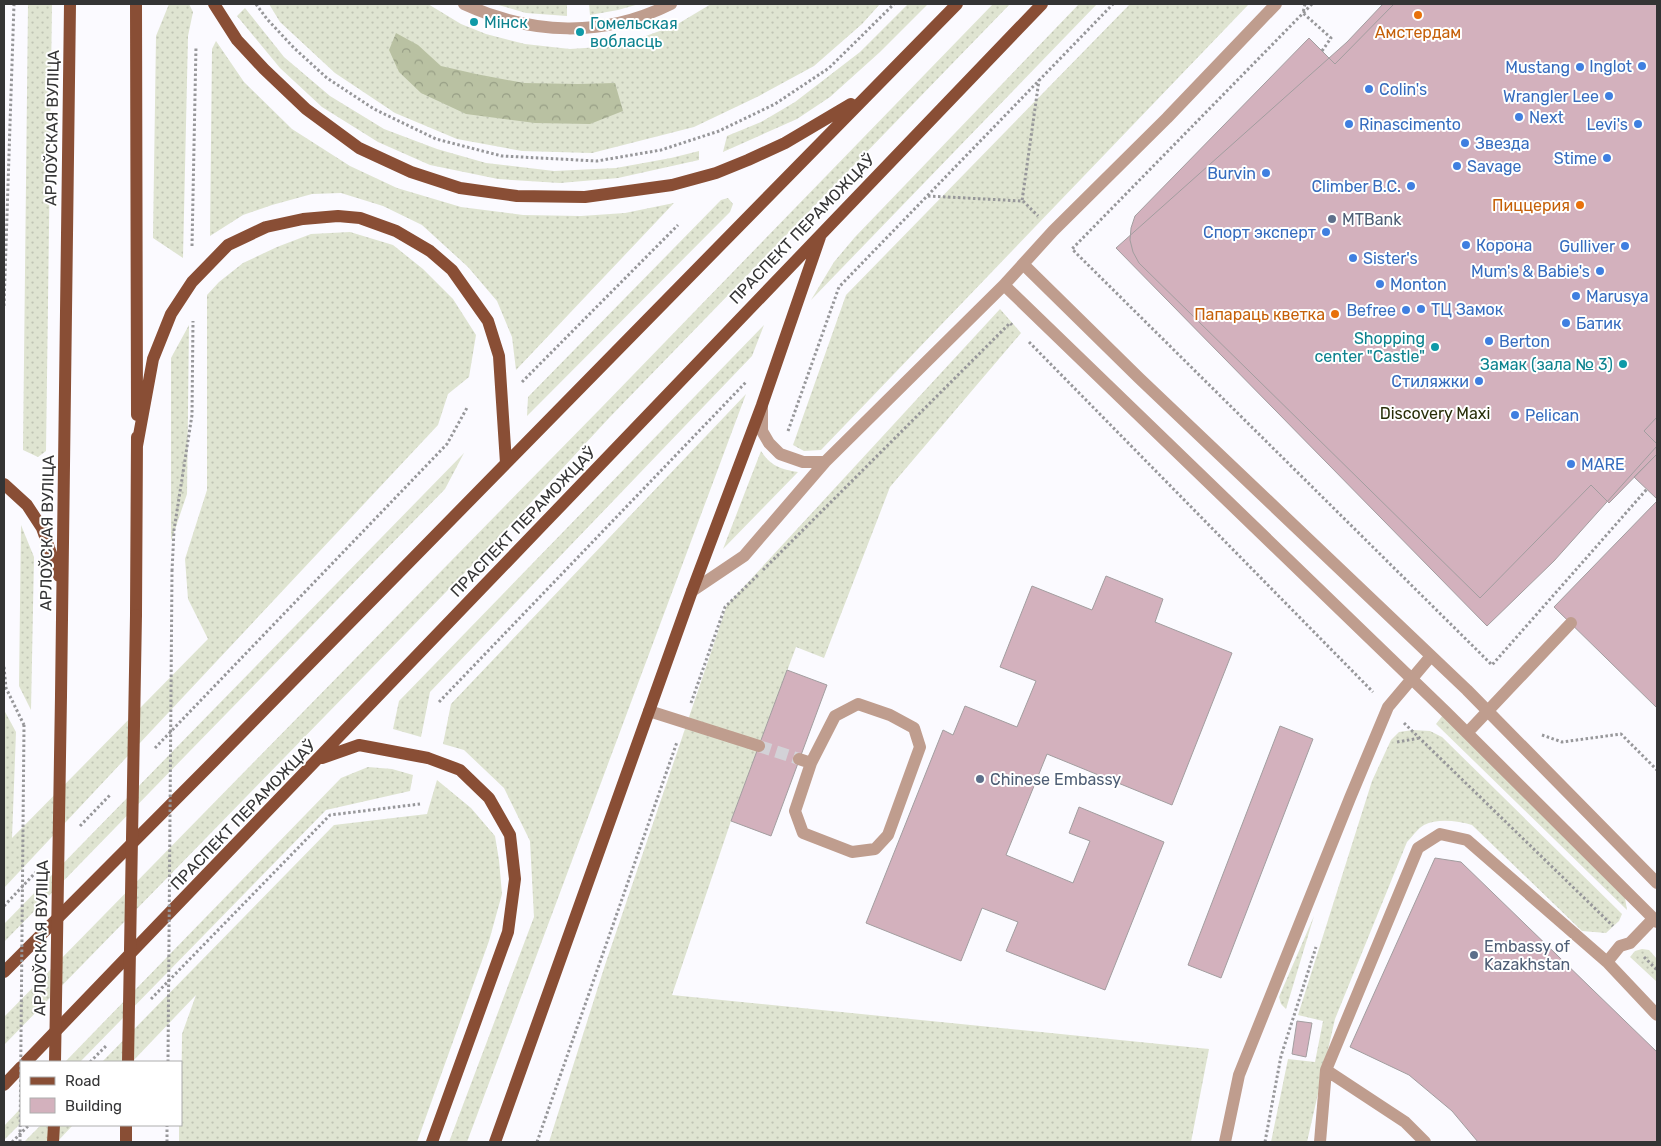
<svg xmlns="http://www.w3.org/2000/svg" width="1661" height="1146" font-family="Rubik,sans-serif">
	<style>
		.grass { fill: url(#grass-dots) }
		.forest { fill: url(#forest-crowns) }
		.building { fill: #d3b1bd; stroke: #a29d9f }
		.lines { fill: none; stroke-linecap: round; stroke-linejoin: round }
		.minor-tunnel { stroke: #d3d2d7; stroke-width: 12; stroke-dasharray: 12 6; stroke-linecap: butt }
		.path { stroke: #97979a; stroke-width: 3; stroke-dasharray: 2.5 2.5; stroke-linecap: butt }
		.minor { stroke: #bf9d8e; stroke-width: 12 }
		.major { stroke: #894e35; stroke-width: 12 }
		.path-bridge { stroke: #97979a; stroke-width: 3; stroke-dasharray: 2.5 2.5; stroke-linecap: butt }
		.major-bridge { stroke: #894e35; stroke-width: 12 }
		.food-dot { fill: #e8710a; stroke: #fff; stroke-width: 2 }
		.culture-dot { fill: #0f9aa8; stroke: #fff; stroke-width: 2 }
		.shop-dot { fill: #3f7fe0; stroke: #fff; stroke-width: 2 }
		.service-dot { fill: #5c6f8a; stroke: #fff; stroke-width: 2 }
		.labels { text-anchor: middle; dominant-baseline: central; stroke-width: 4; stroke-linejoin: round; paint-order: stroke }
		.culture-label { font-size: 16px; fill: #0d838f; stroke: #fff; text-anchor: start }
		.food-label { font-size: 16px; fill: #c56008; stroke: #fff; text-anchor: end }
		.shop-label { font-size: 16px; fill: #366cbe; stroke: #fff; text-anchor: start }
		.street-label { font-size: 16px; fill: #343435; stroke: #fff }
		.service-label { font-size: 16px; fill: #4e5e75; stroke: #fff; text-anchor: start }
		.park-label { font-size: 16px; fill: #292f09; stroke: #fff }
	</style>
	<defs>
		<pattern id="grass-dots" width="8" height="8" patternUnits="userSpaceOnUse" patternTransform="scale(1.25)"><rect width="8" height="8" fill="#dfe4d1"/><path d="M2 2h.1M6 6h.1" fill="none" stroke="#c0c4b4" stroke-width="1.8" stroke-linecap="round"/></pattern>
		<pattern id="forest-crowns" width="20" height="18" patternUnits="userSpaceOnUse" patternTransform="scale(1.25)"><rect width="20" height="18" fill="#b9c1a2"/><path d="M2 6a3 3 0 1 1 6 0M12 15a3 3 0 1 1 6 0" fill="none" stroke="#979e85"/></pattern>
	</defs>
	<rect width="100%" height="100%" fill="#fbfaff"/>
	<path class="grass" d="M28,4H52L46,451L38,457L23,450Z
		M169,4H189L193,12L188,36L183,258L153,238L156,36Z
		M269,4H428L461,24L486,34L525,44L570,49L600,47L635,40L676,25L711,4H880L862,24L814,66L759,96L694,127L592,153L522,151L457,139L395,113L335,73L280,22Z
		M495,4H567V16L526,13Z
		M589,4H639L618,10L590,15Z
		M908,4H928L880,52L830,97L797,119L723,152L727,136L761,122L795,102L860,52Z
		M993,4H1010L609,418L486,551L4,1045V1017L600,409Z
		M1079,4H1097L811,300L834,262L855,237Z
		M1130,4H1249L821,450L804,451L793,445L846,295Z
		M245,8L284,57L330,96L384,129L437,149L486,163L554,171L616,168L671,158L699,151V160L618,178L560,183L498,179L430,165L378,142L322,107L280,68L237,16Z
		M216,41L244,82L292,129L350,166L397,188L461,207L523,215L581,216L625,213L674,203L516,370L512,337L497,301L468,267L422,225L383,206L341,193L312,194L272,205L243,215L210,236L212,49Z
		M728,198L733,204L730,212L527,416L528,397L721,200Z
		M350,232L393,245L423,269L453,299L476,335L469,377L448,394L438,425L4,888V710L16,732L12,838L208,639L188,599L185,559L207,490V295L219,282L243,263L277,247L311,234Z
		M1000,309L1021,333L890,487L824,658L796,647L731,821L672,995L1209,1049L1191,1142H549L605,965L727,605Z
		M189,325L187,494L171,541V358Z
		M764,325L752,356L430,692L421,737L393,729L399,701Z
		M746,394L467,1142H449L534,917L530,841L504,788L464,750L443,744L451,704Z
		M761,451C771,466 780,469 798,472L723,549Z
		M464,453L445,489L4,942V924Z
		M21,525L34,557L31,710L19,686Z
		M1443,715L1625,898L1627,910L1436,724Z
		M1413,730L1430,731L1442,737L1622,914L1619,921L1606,933L1582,931L1472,825C1458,821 1438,818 1424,825C1418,828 1412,837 1407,842L1335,1019L1307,1142H1271L1288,1059L1315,1062L1323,1021L1298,1015L1372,781L1391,740L1399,732Z
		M368,767L392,769L413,775L410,791L326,810L80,1062H65L341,778Z
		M437,780L471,808L495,836L499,860L502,894L489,941L417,1142H179V1125H181L182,1034L196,995L132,1062H102L334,825L427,814Z
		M1314,916L1286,1009L1281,1004L1279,997Z
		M1642,949L1649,950L1657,959V982L1630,957L1635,951Z
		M21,1108V1123L4,1140V1126Z
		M41,1125H73L57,1142H24Z"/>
	<path class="forest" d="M396,33L418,45L441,66L476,74L524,83L578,84L615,83L623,111L590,124L535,123L466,114L421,93L399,72L389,50Z"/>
	<path class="building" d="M1383,4H1657V446L1554,561L1487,626L1116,248L1347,42Z
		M1394,4H1657V417L1644,431L1657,444V454L1609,503L1591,485L1480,598L1139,263L1133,252L1130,240L1131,228L1135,216L1309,38L1335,64Z
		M1657,454V499L1634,477Z
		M1657,501V708L1554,607Z
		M1106,576L1163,599L1155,622L1232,653L1172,805L1047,754L1006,855L1073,883L1090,841L1069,833L1079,807L1164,842L1105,990L1006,951L1018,922L982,908L961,961L866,923L943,730L953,735L965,706L1017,727L1036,681L1000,667L1032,586L1092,610Z
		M787,670L827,685L771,836L731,821Z
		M1280,726L1313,739L1221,978L1188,965Z
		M1435,858L1461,862L1657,1052V1142H1478L1452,1111L1409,1075L1350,1047Z
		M1297,1021L1312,1023L1306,1057L1292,1054Z"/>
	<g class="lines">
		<path class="minor-tunnel" d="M759,746L799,759"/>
		<path class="path" d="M256,4L267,19L294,48L327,78L374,109L436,139L502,156L597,161L661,150L719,131L775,104L829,68L894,4
			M1305,4L1303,13L1331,38L1322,51
			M1312,4L1072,249L1492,665L1647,489
			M928,196L1022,201L1039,80
			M1023,201L1038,216
			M192,246L196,46
			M4,306L14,4
			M1029,342L1373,692
			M522,382L678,225
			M788,431L839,287L1113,4
			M763,570L1010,323L1012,325
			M172,571L174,530L192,415L193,321
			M4,667L6,688L24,725
			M439,702L747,381
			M691,703L725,607L759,574
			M1404,723L1613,926
			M1542,735L1562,742L1621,734L1657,770
			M1397,742L1420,738
			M155,748L447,444L468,406
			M80,826L111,794
			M4,906L36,872
			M1644,957L1657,970
			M151,999L330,815L420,804
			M90,1062L107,1045
			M12,1142L29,1125
			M167,1142V1125
			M537,1142L677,742
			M1265,1142L1281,1056L1316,947"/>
		<path class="minor" d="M464,4C532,35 603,38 671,4
			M1023,264L1139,378L1467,690L1657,883
			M1004,285L1446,712L1657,922
			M762,406V431L769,443L780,454L803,462H825
			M692,591L744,556L825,462L1004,285L1053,231L1167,118L1276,4
			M649,711L759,746
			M1467,733L1571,623
			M799,759L811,763L795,811L803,833L852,852L875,849L888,835L920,747L914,728L890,715L858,704L835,716L811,763
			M1654,918L1630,943L1620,946L1607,962L1657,1015
			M1326,1070L1418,848L1440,834L1467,840L1607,962
			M1225,1142L1239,1075L1350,798L1388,707L1431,656
			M1320,1142L1326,1070L1405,1122L1425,1142"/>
		<path class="major" d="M136,4L137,415
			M214,4L237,40L264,69L306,109L359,148L411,172L460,188L517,196L585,197L672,185L716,173L748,160L785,143L851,104
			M137,446L153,359L171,314L192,282L228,245L266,227L303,219L338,216L360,218L396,231L430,251L452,270L488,321L499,356L506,463
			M4,484L27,505L42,528L59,576
			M136,615L137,437
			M61,696L70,4
			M322,758L359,745L428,758L460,770L489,798L510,835L515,879L508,932L432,1142
			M4,972L214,761L957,4
			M26,1062C366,711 703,356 1042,4
			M4,1085L21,1067
			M53,1142L54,1125
			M126,1142V1125
			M495,1142L692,591L762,405L820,237"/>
		<path class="path-bridge" d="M168,1062L172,571
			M20,1142L24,725"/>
		<path class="major-bridge" d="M55,1062L61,696
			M128,1062L136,615"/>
	</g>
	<g class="food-dot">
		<circle cx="1418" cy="15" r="5"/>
		<circle cx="1580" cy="205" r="5"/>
		<circle cx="1335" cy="314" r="5"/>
	</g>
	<g class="culture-dot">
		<circle cx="474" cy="22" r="5"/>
		<circle cx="580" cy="32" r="5"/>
		<circle cx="1435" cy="347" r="5"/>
		<circle cx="1623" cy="364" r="5"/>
	</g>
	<g class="shop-dot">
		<circle cx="1642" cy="66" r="5"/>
		<circle cx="1580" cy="67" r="5"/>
		<circle cx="1369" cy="89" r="5"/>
		<circle cx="1609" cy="96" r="5"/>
		<circle cx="1519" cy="117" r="5"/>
		<circle cx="1349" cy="124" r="5"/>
		<circle cx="1638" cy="124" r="5"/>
		<circle cx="1465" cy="143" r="5"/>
		<circle cx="1607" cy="158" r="5"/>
		<circle cx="1457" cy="166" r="5"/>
		<circle cx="1266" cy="173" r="5"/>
		<circle cx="1411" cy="186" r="5"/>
		<circle cx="1326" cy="232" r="5"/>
		<circle cx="1466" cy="245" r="5"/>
		<circle cx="1625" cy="246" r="5"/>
		<circle cx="1353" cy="258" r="5"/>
		<circle cx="1600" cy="271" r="5"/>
		<circle cx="1380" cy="284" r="5"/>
		<circle cx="1576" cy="296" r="5"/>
		<circle cx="1421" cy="309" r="5"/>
		<circle cx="1406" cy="310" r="5"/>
		<circle cx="1566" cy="323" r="5"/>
		<circle cx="1489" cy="341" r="5"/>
		<circle cx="1479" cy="381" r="5"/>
		<circle cx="1515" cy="415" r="5"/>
		<circle cx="1571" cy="464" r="5"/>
	</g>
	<g class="service-dot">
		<circle cx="1332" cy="219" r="5"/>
		<circle cx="980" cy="779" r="5"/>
		<circle cx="1474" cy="955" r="5"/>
	</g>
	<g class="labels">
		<g class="culture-label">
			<text x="484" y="22">Мінск</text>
			<text x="590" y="23">Гомельская<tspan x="590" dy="18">вобласць</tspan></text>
			<text x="1425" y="338" text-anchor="end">Shopping<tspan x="1425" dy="18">center "Castle"</tspan></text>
			<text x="1613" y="364" text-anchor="end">Замак (зала № 3)</text>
		</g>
		<g class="food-label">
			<text x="1418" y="32" text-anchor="middle">Амстердам</text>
			<text x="1570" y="205">Пиццерия</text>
			<text x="1325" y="314">Папараць кветка</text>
		</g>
		<g class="shop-label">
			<text x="1632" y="66" text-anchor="end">Inglot</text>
			<text x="1570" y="67" text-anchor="end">Mustang</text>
			<text x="1379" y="89">Colin's</text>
			<text x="1599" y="96" text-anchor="end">Wrangler Lee</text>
			<text x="1529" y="117">Next</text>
			<text x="1359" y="124">Rinascimento</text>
			<text x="1628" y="124" text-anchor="end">Levi's</text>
			<text x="1475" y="143">Звезда</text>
			<text x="1597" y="158" text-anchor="end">Stime</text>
			<text x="1467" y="166">Savage</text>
			<text x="1256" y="173" text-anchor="end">Burvin</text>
			<text x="1401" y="186" text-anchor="end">Climber B.C.</text>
			<text x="1316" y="232" text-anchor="end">Спорт эксперт</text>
			<text x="1476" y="245">Корона</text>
			<text x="1615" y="246" text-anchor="end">Gulliver</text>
			<text x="1363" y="258">Sister's</text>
			<text x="1590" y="271" text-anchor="end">Mum's &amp; Babie's</text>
			<text x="1390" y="284">Monton</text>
			<text x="1586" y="296">Marusya</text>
			<text x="1431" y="309">ТЦ Замок</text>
			<text x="1396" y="310" text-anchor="end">Befree</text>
			<text x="1576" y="323">Батик</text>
			<text x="1499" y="341">Berton</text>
			<text x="1469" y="381" text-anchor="end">Стиляжки</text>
			<text x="1525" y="415">Pelican</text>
			<text x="1581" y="464">MARE</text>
		</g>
		<g class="street-label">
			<text transform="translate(52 128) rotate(-89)">АРЛОЎСКАЯ ВУЛІЦА</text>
			<text transform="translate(802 229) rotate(-46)">ПРАСПЕКТ ПЕРАМОЖЦАЎ</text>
			<text transform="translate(523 522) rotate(-46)">ПРАСПЕКТ ПЕРАМОЖЦАЎ</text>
			<text transform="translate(47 533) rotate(-89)">АРЛОЎСКАЯ ВУЛІЦА</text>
			<text transform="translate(243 815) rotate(-46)">ПРАСПЕКТ ПЕРАМОЖЦАЎ</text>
			<text transform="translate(41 938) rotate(-89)">АРЛОЎСКАЯ ВУЛІЦА</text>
		</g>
		<g class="service-label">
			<text x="1342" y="219">MTBank</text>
			<text x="990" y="779">Chinese Embassy</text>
			<text x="1484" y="946">Embassy of<tspan x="1484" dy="18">Kazakhstan</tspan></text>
		</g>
		<g class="park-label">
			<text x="1435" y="413">Discovery Maxi</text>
		</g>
	</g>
	<rect width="1661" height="1146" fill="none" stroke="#343435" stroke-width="10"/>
	<rect x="20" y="1061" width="162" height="65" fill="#ffffff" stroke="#aeaeae"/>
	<rect x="30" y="1077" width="25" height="8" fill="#894e35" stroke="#aeaeae"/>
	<text x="65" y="1086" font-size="15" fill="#343435">Road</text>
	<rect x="30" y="1098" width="25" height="15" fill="#d3b1bd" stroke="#aeaeae"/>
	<text x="65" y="1111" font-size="15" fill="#343435">Building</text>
</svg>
